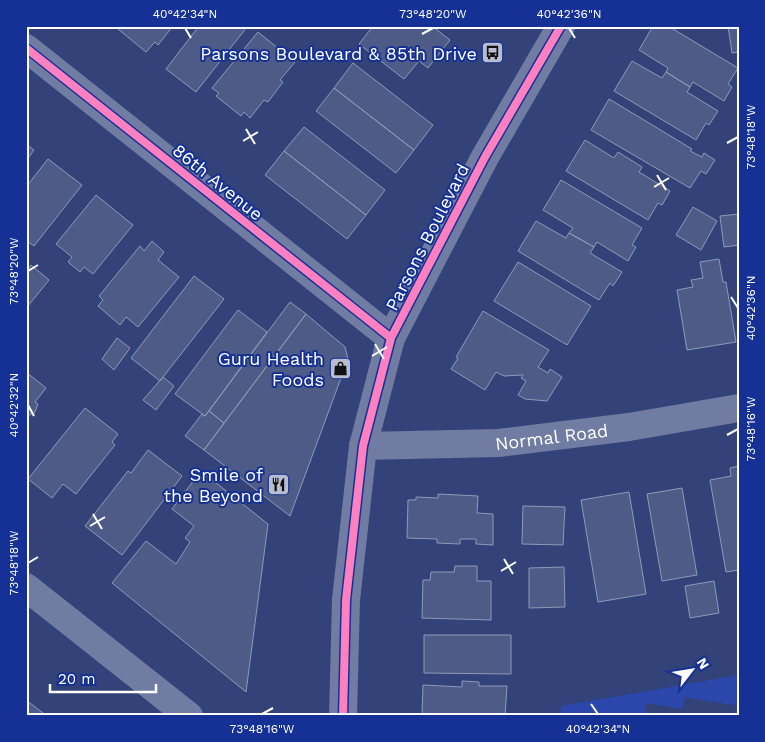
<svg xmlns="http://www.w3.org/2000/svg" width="765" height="742" font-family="'Work Sans',sans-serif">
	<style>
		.green { fill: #2b47ac }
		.building { fill: #4e5b86; stroke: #9199b8 }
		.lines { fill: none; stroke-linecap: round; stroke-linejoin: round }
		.minor { stroke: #717ca3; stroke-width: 28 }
		.tertiary { stroke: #717ca3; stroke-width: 28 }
		.cycleway-casing { stroke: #163195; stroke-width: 11 }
		.cycleway { stroke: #ff80c0; stroke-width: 8 }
		.ticks { fill: none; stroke: #fff; stroke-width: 2 }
		.labels { text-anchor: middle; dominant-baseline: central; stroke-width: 4; stroke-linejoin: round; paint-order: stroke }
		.poi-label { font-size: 18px; fill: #fff; stroke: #163195; text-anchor: end }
		.street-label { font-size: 18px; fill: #fff; stroke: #163195 }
		.neatline { fill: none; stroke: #fff; stroke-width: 2 }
		.ticks-label { font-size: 12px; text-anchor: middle; fill: #fff }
	</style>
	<rect width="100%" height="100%" fill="#334278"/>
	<path class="green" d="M739,675V706L685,697L682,709L646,703V716H560L561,706Z"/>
	<path class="building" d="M120,26H173L158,45L155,42L146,52L118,29Z
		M199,26L247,27L196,92L166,69Z
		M373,26H432L450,40L428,68L419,61L404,79L359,44Z
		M653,26H668L738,68L728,84L732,87L724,101L693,82L690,87L666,72L668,68L639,50Z
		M728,26H739V52L732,53Z
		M258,32L295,62L280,80L283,82L268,102L264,100L250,118L244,112L241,116L216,96L219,93L212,88Z
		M632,61L662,78L666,72L690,87L687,92L718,111L709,125L706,123L696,140L614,91Z
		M353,63L433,125L414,150L334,88Z
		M334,88L414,150L396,173L316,111Z
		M609,99L692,149L690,151L702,157L704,153L715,160L706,174L701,171L690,188L591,130Z
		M304,127L385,190L366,215L284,151Z
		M585,140L614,158L618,152L642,167L639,172L670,191L662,205L658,203L648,220L566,171Z
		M26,144L34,150L26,161Z
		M284,151L366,215L347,239L265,175Z
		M48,159L82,185L34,246L26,240V187Z
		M561,180L642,228L632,245L636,247L628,261L597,242L594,247L569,233L573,228L543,210Z
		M96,195L133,225L93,274L84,267L80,272L68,262L72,257L56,244Z
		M693,207L717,221L701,250L676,235Z
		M739,214V245L724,247L720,216Z
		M536,221L566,238L569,233L594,247L590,253L622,272L613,286L610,283L599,300L518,251Z
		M152,241L164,252L158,260L179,277L138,327L126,317L120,325L98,306L103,300L99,296L140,246L144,251Z
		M719,259L723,282H726L736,342L687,350L677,290L693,287L691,280L703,278L700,262Z
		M518,262L591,306L567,345L494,301Z
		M31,265L49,280L28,306L26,304V271Z
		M194,276L224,299L160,381L131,358Z
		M290,302L306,314L224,423L209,411Z
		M238,310L267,332L205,416L175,394Z
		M483,311L549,350L538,367L548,373L550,369L562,377L547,401L525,399L518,395L526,381L521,378L523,375L504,376L496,372L485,390L451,369L458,358L456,357Z
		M306,314L345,347L348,359L290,516L204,450Z
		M117,338L130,348L114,370L102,359Z
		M26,372L46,388L35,402L38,404L35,412L26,417Z
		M163,377L174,386L156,410L143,400Z
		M85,408L118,434L112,442L115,445L76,494L63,484L52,498L28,479Z
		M209,411L224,423L204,450L185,436L202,414L205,416Z
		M148,450L182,476L122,555L85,526L128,471L131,473Z
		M739,466V570L726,572L710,480L731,476L730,468Z
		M201,471L268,524L246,692L112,583L146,541L176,564L190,542L185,538L194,526L172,509Z
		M682,488L697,575L662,581L647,494Z
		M629,492L646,594L598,602L581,500Z
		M438,494L478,496L477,513L493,514V545L476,544V539H460V544L437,543V539L407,538L408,500H416V497L438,498Z
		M523,506L565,507L563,545L522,544Z
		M455,566H477V581H491V620L422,618L423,580H430L431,572H454Z
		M564,567L565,607L529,608V568Z
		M714,581L719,613L690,618L685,586Z
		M424,635H511V674L424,673Z
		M462,681L479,682V686H507L505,716H422L423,685L462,687Z
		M26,700L47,716H26Z"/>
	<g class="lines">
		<g class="minor">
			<path d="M26,48L391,338"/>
			<path id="s1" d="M363,446L498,443L629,427L739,408"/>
			<path d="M26,587L189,716"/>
		</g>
		<path class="tertiary" d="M343,716L346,600L363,446L391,338L485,157L561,26"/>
		<defs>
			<path id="cycleway" d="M26,48L391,338
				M343,716L346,600L363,446L391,338L485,157L561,26"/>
		</defs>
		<use href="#cycleway" class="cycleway-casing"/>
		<use href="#cycleway" class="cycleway"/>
	</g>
	<path class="ticks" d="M185,28L191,38M569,28L575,38M422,34L433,28M246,129L255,144M243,141L258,132M727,143L738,137M657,175L666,190M654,187L669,178M28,271L38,265M731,297L738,308M375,344L384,359M372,356L387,347M28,405L34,416M727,435L738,429M93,514L102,529M90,526L105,517M504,559L513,574M28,563L38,557M501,571L516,562M591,704L598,714M262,714L273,708"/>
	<defs>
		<symbol id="bus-square" viewBox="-11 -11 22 22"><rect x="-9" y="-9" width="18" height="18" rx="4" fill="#b8bdd0" stroke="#163195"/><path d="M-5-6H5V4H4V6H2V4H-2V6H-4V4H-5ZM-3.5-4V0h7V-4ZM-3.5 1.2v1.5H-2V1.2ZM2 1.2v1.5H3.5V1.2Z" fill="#111"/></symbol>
		<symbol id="shop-square" viewBox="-11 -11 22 22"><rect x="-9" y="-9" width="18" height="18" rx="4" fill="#b8bdd0" stroke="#163195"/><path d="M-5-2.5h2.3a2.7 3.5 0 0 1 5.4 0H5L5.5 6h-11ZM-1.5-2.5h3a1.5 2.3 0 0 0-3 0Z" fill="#111"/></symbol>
		<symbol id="restaurant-square" viewBox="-11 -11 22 22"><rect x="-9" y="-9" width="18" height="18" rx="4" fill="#b8bdd0" stroke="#163195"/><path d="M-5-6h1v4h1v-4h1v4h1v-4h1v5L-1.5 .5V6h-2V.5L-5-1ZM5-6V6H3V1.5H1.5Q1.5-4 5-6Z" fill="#111"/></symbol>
	</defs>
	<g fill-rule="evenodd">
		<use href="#bus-square" x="480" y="40" width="25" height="25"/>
		<use href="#shop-square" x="328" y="356" width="25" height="25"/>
		<use href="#restaurant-square" x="266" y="472" width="25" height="25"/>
	</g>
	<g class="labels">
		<g class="poi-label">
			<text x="477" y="53">Parsons Boulevard &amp; 85th Drive</text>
			<text x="324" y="358">Guru Health<tspan x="324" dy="21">Foods</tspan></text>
			<text x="263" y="474">Smile of<tspan x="263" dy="21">the Beyond</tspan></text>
		</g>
		<g class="street-label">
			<text transform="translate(218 182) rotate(39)">86th Avenue</text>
			<text transform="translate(427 237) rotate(-63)">Parsons Boulevard</text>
			<text stroke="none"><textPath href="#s1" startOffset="189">Normal Road</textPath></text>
		</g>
	</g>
	<rect width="765" height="742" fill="none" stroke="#163195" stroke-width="55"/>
	<g transform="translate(692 670) rotate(59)" stroke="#163195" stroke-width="4" paint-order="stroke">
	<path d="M0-4L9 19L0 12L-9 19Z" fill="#ffffff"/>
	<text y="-8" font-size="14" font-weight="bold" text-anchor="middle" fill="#ffffff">N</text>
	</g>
	<path d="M50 684v8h106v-8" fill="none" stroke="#ffffff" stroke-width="2.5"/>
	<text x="58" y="684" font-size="15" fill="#ffffff" stroke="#163195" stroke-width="4" paint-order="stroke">20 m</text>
	<rect x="28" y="28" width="710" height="686" class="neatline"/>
	<g class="ticks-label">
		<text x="185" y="18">40°42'34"N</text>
		<text x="433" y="18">73°48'20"W</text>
		<text x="569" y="18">40°42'36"N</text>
		<text transform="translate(751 137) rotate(-90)" y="4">73°48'18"W</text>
		<text transform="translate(14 271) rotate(-90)" y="4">73°48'20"W</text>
		<text transform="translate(751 308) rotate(-90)" y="4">40°42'36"N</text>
		<text transform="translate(14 405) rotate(-90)" y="4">40°42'32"N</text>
		<text transform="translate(751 429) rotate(-90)" y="4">73°48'16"W</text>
		<text transform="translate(14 563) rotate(-90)" y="4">73°48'18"W</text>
		<text x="262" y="733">73°48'16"W</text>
		<text x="598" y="733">40°42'34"N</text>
	</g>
</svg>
